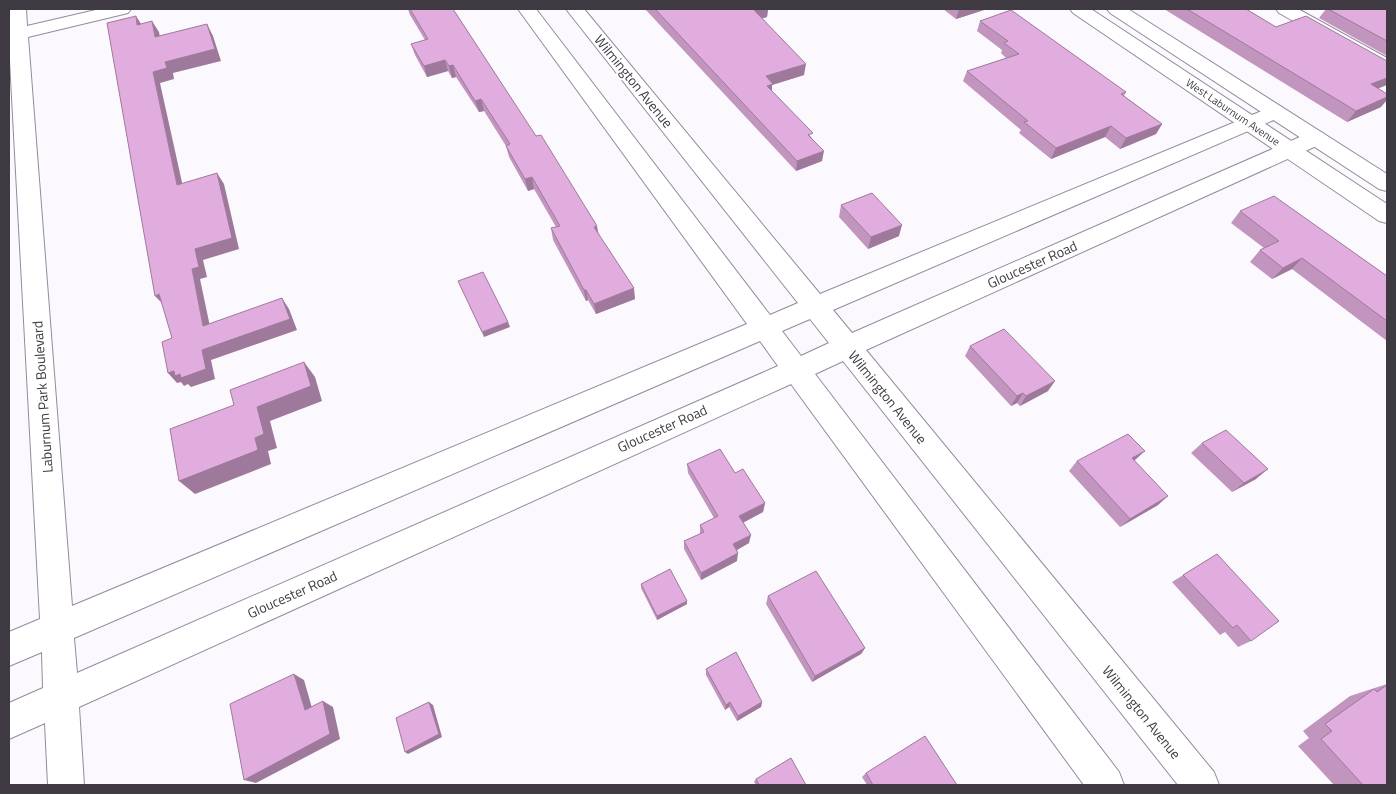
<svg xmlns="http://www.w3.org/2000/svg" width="1396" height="794" font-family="'Titillium Web',sans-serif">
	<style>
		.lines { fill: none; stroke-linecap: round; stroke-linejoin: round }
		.minor-casing { stroke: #96899e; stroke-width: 2 }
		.major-casing { stroke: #96899e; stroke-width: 2 }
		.minor { fill: #fff; fill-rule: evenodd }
		.major { fill: #fff; fill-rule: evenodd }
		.wall { fill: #c295bf }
		.shaded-wall { fill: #9e799b }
		.building { fill: #e1adde; stroke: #9e799b }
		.labels { text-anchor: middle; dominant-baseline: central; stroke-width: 4; stroke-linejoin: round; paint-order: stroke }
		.far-street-label { font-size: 11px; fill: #3f3a42; stroke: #fff }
		.street-label { font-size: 14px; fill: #3f3a42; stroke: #fff }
	</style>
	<rect width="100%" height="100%" fill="#fbf9fd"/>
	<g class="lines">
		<defs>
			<path id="minor" d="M9,9H26L27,26L100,9H131L128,13L28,37L72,606L747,324L518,9H536L770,315L798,303L566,9H584L820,294L1269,108L1276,106L1283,108L1286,112L1283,116L833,310L852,333L1309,133L1316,131L1323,133L1327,138L1323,143L866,350L1214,772L1219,785H1178L843,361L815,374L1119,772L1124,785H1084L791,384L79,707L84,785H48L45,723L9,739V703L43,688L42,652L9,666V632L40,619L9,42ZM810,319L829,343L801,356L782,331ZM760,341L778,366L77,673L74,638Z
				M1276,9H1298L1387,58V72L1380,70L1279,13Z"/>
			<path id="major" d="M1070,9H1091L1387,204V223L1379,221L1073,13Z
				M1107,9H1128L1387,174V191L1379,189L1110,13Z"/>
		</defs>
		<use href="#minor" class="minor-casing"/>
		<use href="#major" class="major-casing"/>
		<use href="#minor" class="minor"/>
		<use href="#major" class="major"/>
	</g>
	<path class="wall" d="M408,9H453L598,234L635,299L596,314L588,300L586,301L553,240L551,228L556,227L534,189L528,191L509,157L506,146L484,111L479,112L456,77L452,78L448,71L427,77L415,55L411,44L425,40L410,15Z
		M645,9H768L767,17L762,18L804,75L772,85V91L812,138L822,161L796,171Z
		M943,9H984V10L956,19Z
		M1164,9H1246L1379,89L1381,107L1347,122Z
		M1326,9H1387V56L1319,18Z
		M980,21L1126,92L1124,96L1162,124L1156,134L1120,149L1105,137L1051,159L1019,133L1021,130L963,81L967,71L1006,58L1001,53L1002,50L977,31Z
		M841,205L899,236L868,249L839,217Z
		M1240,211L1387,276V341L1292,269L1272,279L1250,262L1260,250L1264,248L1231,223Z
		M970,346L1048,391L1020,406L1017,403L1011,406L965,356Z
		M1202,443L1256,479L1232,492L1191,453Z
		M1135,460L1134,461L1158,505L1120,527L1069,471L1077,461Z
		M687,464L735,473L765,503L763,512L743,523L749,543L736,550L737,561L701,580L684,549V541L700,534V525L714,518L688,473Z
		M1217,554L1251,641L1238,647L1225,632L1220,635L1172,582Z
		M641,584L687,604L657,620L641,588Z
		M768,596L865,648L861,654L812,682L766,604Z
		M706,669L762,702L761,707L737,721L729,707L725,710L706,675Z
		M1387,684V785H1334L1298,746L1309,738L1303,731L1350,696Z
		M866,773L957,785H867L862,777Z
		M756,779L806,785H756L754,782Z"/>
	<path class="shaded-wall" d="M758,9H768L767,17L753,21L754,10Z
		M959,9H984V10L956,19Z
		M136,16L143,27L137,25Z
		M152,21L159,32L162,48L155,37Z
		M207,24L213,36L221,61L173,73L174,79L160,83L185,196L177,185L153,72L165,62Z
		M445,60L448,71L427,77L424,66Z
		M806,64L804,75L772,85V94L766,87V76Z
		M453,65L456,77L452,78L449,66Z
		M1387,78V85L1362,95L1371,84Z
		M1387,97V100L1381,107L1347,122L1356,111Z
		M481,99L484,111L479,112L475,101Z
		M1162,124L1156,134L1120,149L1126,138Z
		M1111,126L1105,137L1051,159L1056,148Z
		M824,151L822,161L796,171L797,161Z
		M217,173L224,184L239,249L203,260L207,277L200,279L212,336L203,326L192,269L195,249Z
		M532,177L534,189L528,191L525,179Z
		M902,225L899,236L868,249L871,237Z
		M597,226L599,237L594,227Z
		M1302,258L1292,269L1272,279L1283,268Z
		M634,288L635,299L596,314L594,304Z
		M584,290H586L588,300L586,301Z
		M159,294L165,306L155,296Z
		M282,298L289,309L297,330L211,360L215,379L191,387L188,384L184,386L181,382L177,383L168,373Z
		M508,322L510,327L484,337L482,332Z
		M304,362L315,377L322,401L270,421L277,448L268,451L271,464L195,494L179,481Z
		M1055,381L1048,391L1020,406L1026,396Z
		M1023,393L1017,403L1011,406L1017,396Z
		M1145,451L1135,460L1122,468L1132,458Z
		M1268,469L1256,479L1232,492L1244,483Z
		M1168,496L1158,505L1120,527L1130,519Z
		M765,503L763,512L738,525L739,516Z
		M751,535L749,543L732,553L733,544Z
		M738,553L737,561L701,580V573Z
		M687,601V604L657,620V616Z
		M865,648L861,654L812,682L815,676Z
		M294,674L304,680L314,715L305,710Z
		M323,701L333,707L340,739L256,783L244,780Z
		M429,702L433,705L442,737L408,754L405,752Z
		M730,702L729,707L725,710L726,705Z
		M762,702L761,707L737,721L738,716Z"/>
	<path class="building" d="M410,9H453L536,136L541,135L597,226L594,227L634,288L594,304L586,290H584L551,228L560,226L532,177L525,179L506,146L510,144L481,99L475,101L453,65L449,66L445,60L424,66L411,44L428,39Z
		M655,9H758L754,10L806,64L766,76L773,84L767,86L813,133L808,135L824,151L797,161Z
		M1187,9H1246L1276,27L1306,16L1387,61V78L1371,84L1387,94V97L1356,111Z
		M1328,9H1387V41Z
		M1011,10L1126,92L1121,94L1162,124L1126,138L1111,126L1056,148L1024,122L1028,121L967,71L1019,54L1004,43L1008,41L980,21Z
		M136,16L137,25L152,21L155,37L207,24L215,49L165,62L167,68L153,72L177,185L217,173L232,238L195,249L199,267L192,269L203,326L282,298L290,319L202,350L206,369L181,378L180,374L175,376L174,371L168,373L162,342L172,338L159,294L155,296L107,23Z
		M872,193L902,225L871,237L841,205Z
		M1274,196L1387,276V321L1302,258L1283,268L1260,250L1279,241L1240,211Z
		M483,272L508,322L482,332L458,281Z
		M1004,329L1055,381L1026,396L1023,393L1017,396L970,346Z
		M304,362L311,386L257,407L264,434L255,438L258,450L179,481L170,429L234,405L230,390Z
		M1226,430L1268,469L1244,483L1202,443Z
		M1128,434L1145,451L1132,458L1168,496L1130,519L1077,461Z
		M720,449L735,473L743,469L765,503L739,516L751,535L733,544L738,553L701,573L684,541L704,532L700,525L718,516L687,464Z
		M1217,554L1279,621L1251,641L1237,625L1233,628L1183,575Z
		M670,569L687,601L657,616L641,584Z
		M816,571L865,648L815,676L768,596Z
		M736,652L762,702L738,716L730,702L726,705L706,669Z
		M294,674L305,710L323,701L330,734L244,780L230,704Z
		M1387,685V785H1363L1321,739L1332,731L1325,724L1374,689L1377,692Z
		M429,702L439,734L405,752L396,718Z
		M925,736L957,785H873L866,773Z
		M791,758L806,785H759L756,779Z"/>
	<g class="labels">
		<g class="far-street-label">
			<text transform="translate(1233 112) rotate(34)">West Laburnum Avenue</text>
		</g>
		<g class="street-label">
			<text transform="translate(634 81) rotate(51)">Wilmington Avenue</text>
			<text transform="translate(1032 264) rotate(-24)">Gloucester Road</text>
			<text transform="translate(42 397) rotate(-94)">Laburnum Park Boulevard</text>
			<text transform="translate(888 397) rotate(51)">Wilmington Avenue</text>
			<text transform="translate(662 428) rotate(-24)">Gloucester Road</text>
			<text transform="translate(292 594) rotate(-24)">Gloucester Road</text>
			<text transform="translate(1142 712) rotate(51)">Wilmington Avenue</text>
		</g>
	</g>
	<rect width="1396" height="794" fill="none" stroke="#3f3a42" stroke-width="20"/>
</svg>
